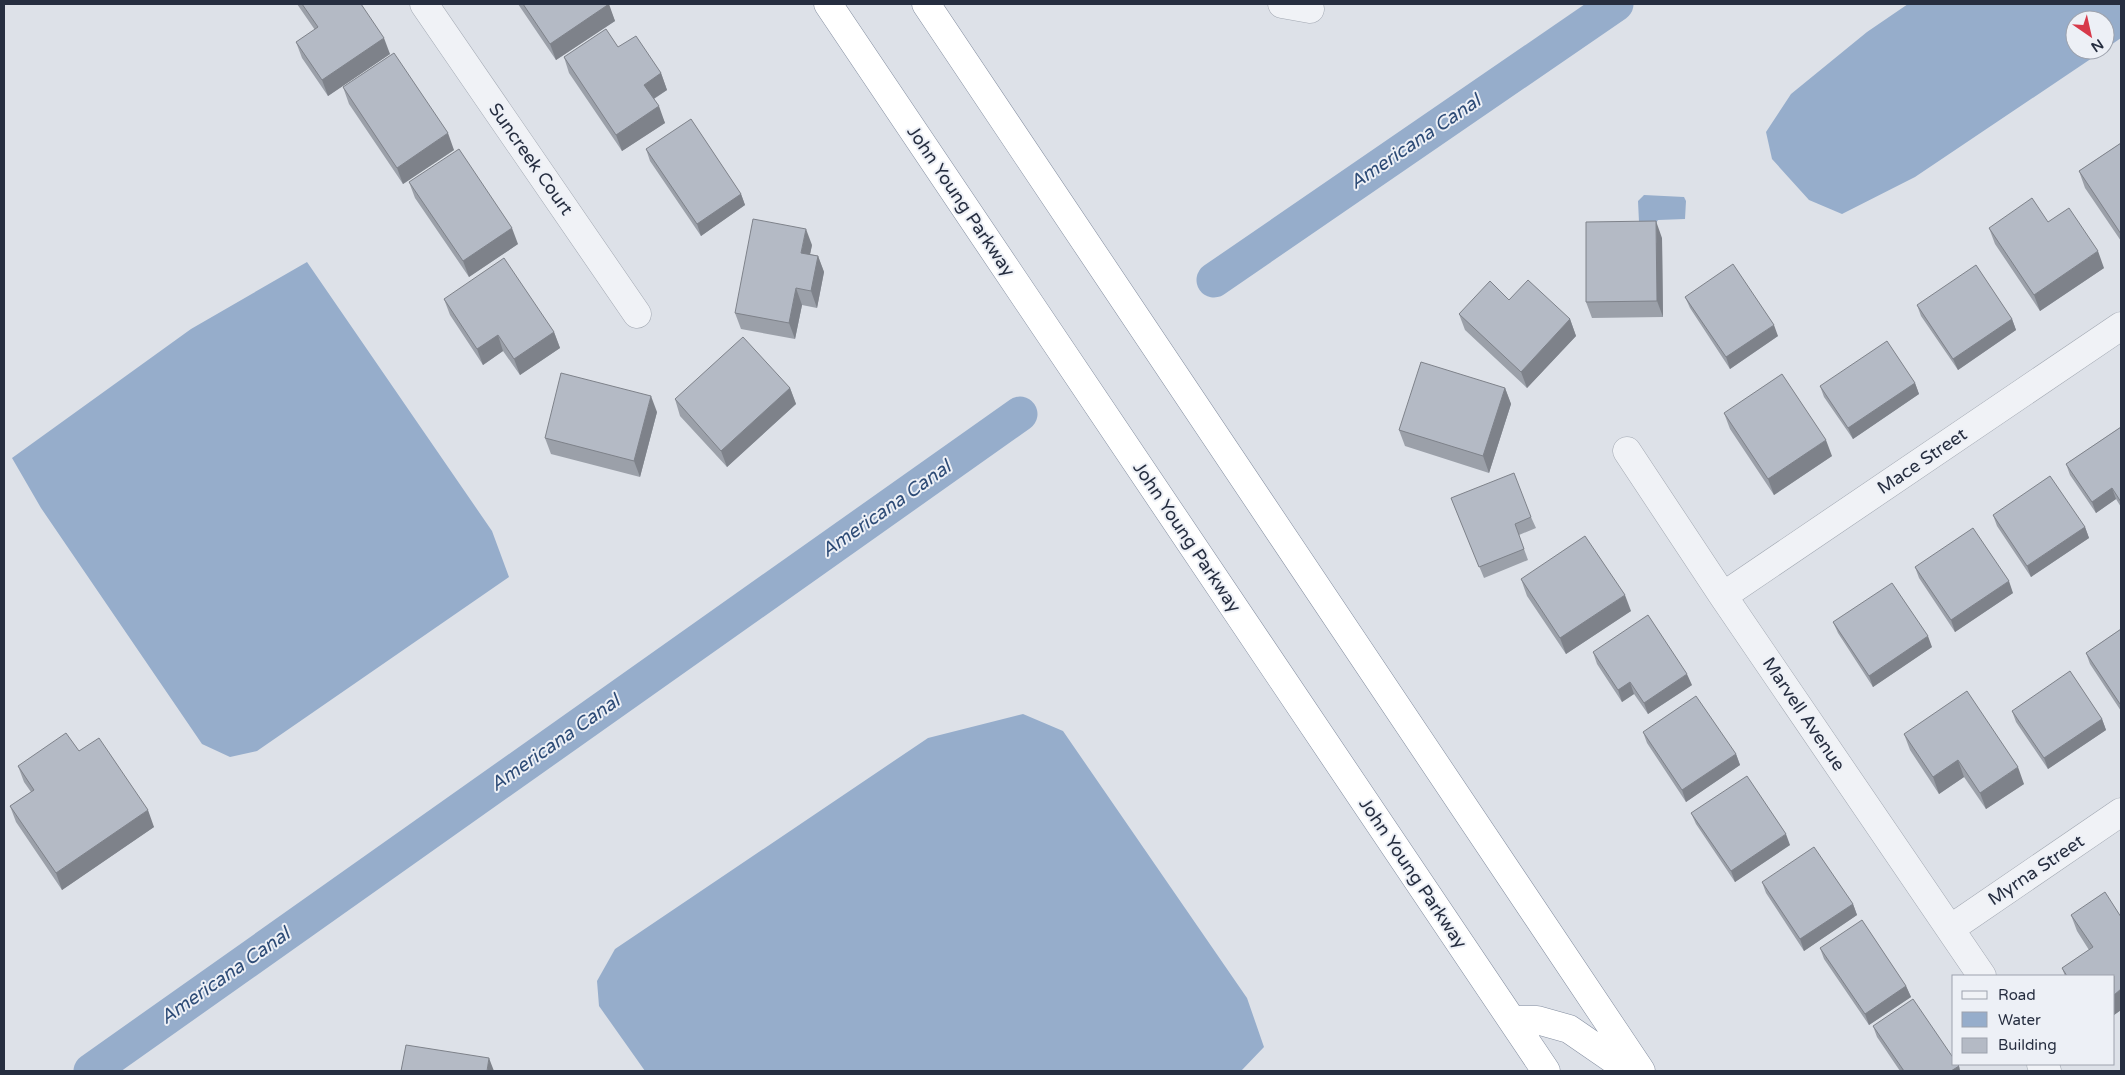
<svg xmlns="http://www.w3.org/2000/svg" width="2125" height="1075" font-family="'Varela Round',sans-serif">
	<style>
		.water { fill: #96adcb }
		.lines { fill: none; stroke-linecap: round; stroke-linejoin: round }
		.canal { stroke: #96adcb; stroke-width: 35 }
		.minor-casing { stroke: #a2a8b2; stroke-width: 29 }
		.trunk-casing { stroke: #848ea0; stroke-width: 29 }
		.minor { stroke: #f0f2f6; stroke-width: 28 }
		.trunk { stroke: #fff; stroke-width: 28 }
		.wall { fill: #9ba0a9 }
		.shaded-wall { fill: #7e828a }
		.building { fill: #b4bac5; stroke: #7e828a }
		.labels { text-anchor: middle; dominant-baseline: central; stroke-width: 4; stroke-linejoin: round; paint-order: stroke }
		.street-label { font-size: 18px; fill: #262e40; stroke: #edf0f6 }
		.water-label { font-size: 19px; font-style: italic; fill: #2d4b76; stroke: #edf0f6 }
	</style>
	<rect width="100%" height="100%" fill="#dde1e8"/>
	<path class="water" d="M1908,4H2121V38L2105,49V20H2075V50H2104L1915,177L1842,214L1809,200L1772,159L1766,132L1791,94L1867,32Z
		M1644,195L1684,197L1686,201L1685,219L1658,220L1654,226L1639,222L1638,201Z
		M307,262L492,531L509,577L257,751L230,757L202,744L41,508L12,458L191,329Z
		M1023,714L1063,731L1247,998L1264,1047L1241,1071H645L599,1006L597,981L615,949L928,738Z"/>
	<g class="lines">
		<path class="canal" d="M1214,280L1616,4
			M91,1071L1020,414"/>
		<defs>
			<path id="minor" d="M424,4L637,314
				M1282,4L1310,9
				M1627,451L1723,596L1982,976
				M1723,596L2121,326
				M1950,929L2121,812
				M2041,1064L2047,1071"/>
			<path id="trunk" d="M828,4L1546,1071
				M926,4L1641,1071
				M1512,1020H1537L1569,1029L1630,1071"/>
		</defs>
		<use href="#minor" class="minor-casing"/>
		<use href="#trunk" class="trunk-casing"/>
		<use href="#minor" class="minor"/>
		<use href="#trunk" class="trunk"/>
	</g>
	<path class="wall" d="M297,4H361L390,54L328,96L302,58L296,42L315,30Z
		M518,4H608L615,21L556,60Z
		M618,47L661,73L667,90L654,99L665,123L622,151L569,73L564,57Z
		M343,87L454,150L403,184L349,104Z
		M2121,143V241L2085,188L2079,171Z
		M646,149L741,194L745,205L701,236L650,161Z
		M409,182L518,244L469,277L415,198Z
		M1989,228L2104,268L2040,311L1995,244Z
		M1662,238L1663,317L1592,318L1586,302Z
		M812,245L810,254L818,256L824,272L817,308L802,305L795,339L741,329L735,313Z
		M1685,297L1778,336L1730,369L1690,308Z
		M444,299L554,332L560,348L520,375L503,351L483,365L450,315Z
		M1509,300L1570,319L1576,336L1527,388L1465,330L1459,314Z
		M1917,305L2012,319L2016,330L1958,370L1921,316Z
		M1915,383L1919,394L1853,439L1824,397L1820,386Z
		M790,388L796,404L727,467L680,416L675,399Z
		M1505,388L1511,404L1489,473L1405,446L1399,430Z
		M657,412L640,477L551,454L545,438Z
		M1724,413L1832,456L1774,495L1730,429Z
		M2121,427V507L2116,499L2096,513L2070,475L2066,464Z
		M1451,498L1531,517L1536,528L1519,535L1528,560L1484,578Z
		M1993,515L2085,527L2089,538L2031,577L1997,526Z
		M1915,567L2013,593L1955,632L1919,578Z
		M1521,579L1631,611L1566,654L1527,596Z
		M1833,622L1932,647L1873,687L1838,633Z
		M2121,629V711L2090,664L2086,653Z
		M1593,652L1692,685L1648,714L1634,694L1622,702L1597,664Z
		M2012,711L2102,719L2106,730L2048,769L2016,722Z
		M1643,732L1736,754L1740,765L1686,802L1647,743Z
		M1904,734L2024,784L1986,809L1964,777L1939,794L1910,750Z
		M79,751L154,827L62,890L16,822L10,806L31,792L24,782L18,766Z
		M1691,813L1790,845L1735,882L1696,824Z
		M1762,882L1853,904L1857,915L1804,951L1766,893Z
		M2071,915L2121,917V1010L2114,1015V976H2065L2062,968L2089,950L2077,931Z
		M1820,948L1906,986L1911,997L1869,1025L1824,959Z
		M1873,1026L1959,1066L1960,1071H1900L1877,1037Z"/>
	<path class="shaded-wall" d="M609,4L615,21L556,60L550,44Z
		M384,38L390,54L328,96L322,80Z
		M661,73L667,90L650,101L644,85Z
		M659,106L665,123L622,151L616,135Z
		M448,133L454,150L403,184L397,168Z
		M741,194L745,205L701,236L697,224Z
		M1656,221L1662,238L1663,317L1657,301Z
		M512,228L518,244L469,277L463,261Z
		M806,229L812,245L807,269L801,253Z
		M2098,251L2104,268L2040,311L2034,295Z
		M818,256L824,272L817,308L811,291Z
		M796,288L802,305L795,339L789,323Z
		M1570,319L1576,336L1527,388L1521,372Z
		M2012,319L2016,330L1958,370L1953,359Z
		M1774,325L1778,336L1730,369L1726,357Z
		M554,332L560,348L520,375L514,359Z
		M498,335L503,351L483,365L477,349Z
		M1915,383L1919,394L1853,439L1848,428Z
		M790,388L796,404L727,467L721,451Z
		M1505,388L1511,404L1489,473L1483,456Z
		M651,396L657,412L640,477L634,461Z
		M1826,440L1832,456L1774,495L1768,479Z
		M2112,488L2116,499L2096,513L2092,502Z
		M2085,527L2089,538L2031,577L2027,566Z
		M2009,581L2013,593L1955,632L1951,620Z
		M1625,595L1631,611L1566,654L1560,638Z
		M1928,636L1932,647L1873,687L1869,676Z
		M1687,674L1692,685L1648,714L1644,703Z
		M1630,682L1634,694L1622,702L1618,690Z
		M2102,719L2106,730L2048,769L2044,758Z
		M1736,754L1740,765L1686,802L1682,790Z
		M1958,760L1964,777L1939,794L1933,777Z
		M2018,767L2024,784L1986,809L1980,793Z
		M148,810L154,827L62,890L56,873Z
		M1786,834L1790,845L1735,882L1731,871Z
		M1853,904L1857,915L1804,951L1800,939Z
		M1906,986L1911,997L1869,1025L1865,1014Z
		M2121,989V1010L2114,1015V995Z
		M489,1058L494,1071H487Z
		M1959,1066L1960,1071H1951Z"/>
	<path class="building" d="M302,4H361L384,38L322,80L296,42L318,27Z
		M523,4H609L550,44Z
		M606,29L618,47L636,36L661,73L644,85L659,106L616,135L564,57Z
		M394,53L448,133L397,168L343,87Z
		M691,119L741,194L697,224L646,149Z
		M2121,143V234L2079,171Z
		M459,149L512,228L463,261L409,182Z
		M2032,198L2048,222L2069,208L2098,251L2034,295L1989,228Z
		M753,219L806,229L801,253L818,256L811,291L796,288L789,323L735,313Z
		M1656,221L1657,301L1586,302V222Z
		M504,258L554,332L514,359L498,335L477,349L444,299Z
		M1733,264L1774,325L1726,357L1685,297Z
		M1976,265L2012,319L1953,359L1917,305Z
		M1528,280L1570,319L1521,372L1459,314L1490,281L1509,300Z
		M743,337L790,388L721,451L675,399Z
		M1887,341L1915,383L1848,428L1820,386Z
		M1421,362L1505,388L1483,456L1399,430Z
		M561,373L651,396L634,461L545,438Z
		M1782,374L1826,440L1768,479L1724,413Z
		M2121,427V502L2112,488L2092,502L2066,464Z
		M1514,473L1531,517L1515,524L1524,549L1479,567L1451,498Z
		M2050,476L2085,527L2027,566L1993,515Z
		M1973,528L2009,581L1951,620L1915,567Z
		M1585,536L1625,595L1560,638L1521,579Z
		M1892,583L1928,636L1869,676L1833,622Z
		M1648,615L1687,674L1644,703L1630,682L1618,690L1593,652Z
		M2121,629V703L2120,704L2086,653Z
		M2070,671L2102,719L2044,758L2012,711Z
		M1967,691L2018,767L1980,793L1958,760L1933,777L1904,734Z
		M1696,696L1736,754L1682,790L1643,732Z
		M66,733L79,751L99,738L148,810L56,873L10,806L34,790L18,766Z
		M1747,776L1786,834L1731,871L1691,813Z
		M1814,847L1853,904L1800,939L1762,882Z
		M2105,892L2121,917V989L2114,995V976H2067L2062,968L2093,947L2071,915Z
		M1862,920L1906,986L1865,1014L1820,948Z
		M1913,999L1954,1059V1064H1957L1959,1066L1951,1071H1904L1873,1026Z
		M406,1045L489,1058L487,1071H401Z"/>
	<g class="labels">
		<g class="street-label">
			<text transform="translate(531 159) rotate(55)">Suncreek Court</text>
			<text transform="translate(961 201) rotate(56)">John Young Parkway</text>
			<text transform="translate(1922 461) rotate(-34)">Mace Street</text>
			<text transform="translate(1187 537) rotate(56)">John Young Parkway</text>
			<text transform="translate(1804 714) rotate(56)">Marvell Avenue</text>
			<text transform="translate(2036 870) rotate(-34)">Myrna Street</text>
			<text transform="translate(1413 873) rotate(56)">John Young Parkway</text>
		</g>
		<g class="water-label">
			<text transform="translate(1415 142) rotate(-34)">Americana Canal</text>
			<text transform="translate(886 509) rotate(-35)">Americana Canal</text>
			<text transform="translate(555 743) rotate(-35)">Americana Canal</text>
			<text transform="translate(225 976) rotate(-35)">Americana Canal</text>
		</g>
	</g>
	<rect width="2125" height="1075" fill="none" stroke="#262e40" stroke-width="10"/>
	<rect x="1952" y="975" width="162" height="90" fill="#edf0f6" stroke="#9da2ad"/>
	<rect x="1962" y="991" width="25" height="8" fill="#f0f2f6" stroke="#9da2ad"/>
	<text x="1998" y="1000" font-size="15" fill="#262e40">Road</text>
	<rect x="1962" y="1012" width="25" height="15" fill="#96adcb" stroke="#9da2ad"/>
	<text x="1998" y="1025" font-size="15" fill="#262e40">Water</text>
	<rect x="1962" y="1038" width="25" height="15" fill="#b4bac5" stroke="#9da2ad"/>
	<text x="1998" y="1050" font-size="15" fill="#262e40">Building</text>
	<g transform="translate(2090 35) rotate(146)"><circle r="24" fill="#edf0f6" stroke="#9da2ad"/>
	<path d="M0-4L9 19L0 12L-9 19Z" fill="#d7394a"/>
	<text y="-8" font-size="14" font-weight="bold" text-anchor="middle" fill="#262e40">N</text>
	</g>
</svg>
